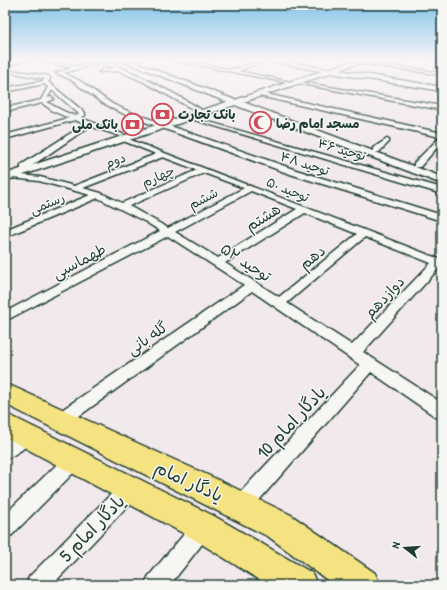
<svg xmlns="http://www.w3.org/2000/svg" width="447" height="590" font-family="'Patrick Hand','Playpen Sans Arabic',sans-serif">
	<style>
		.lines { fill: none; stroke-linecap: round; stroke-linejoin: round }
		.street-casing { stroke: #1f3d34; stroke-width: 3 }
		.secondary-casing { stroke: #1f3d34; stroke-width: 3 }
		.primary-casing { stroke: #1f3d34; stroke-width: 3 }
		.street { fill: #f6f6f2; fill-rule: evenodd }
		.secondary { fill: #f6f6f2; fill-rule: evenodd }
		.primary { fill: #f5e381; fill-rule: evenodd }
		.labels { text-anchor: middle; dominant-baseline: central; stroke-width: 3; stroke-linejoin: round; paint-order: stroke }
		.far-poi-label { font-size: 13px; font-weight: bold; fill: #1f3d34; stroke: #f6f6f2; text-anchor: start }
		.far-street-label { font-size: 13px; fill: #1f3d34; stroke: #f6f6f2 }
		.street-label { font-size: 15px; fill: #1f3d34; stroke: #f6f6f2 }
		.near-street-label { font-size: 18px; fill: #1f3d34; stroke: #f6f6f2 }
	</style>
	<rect width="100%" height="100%" fill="#f2e9ed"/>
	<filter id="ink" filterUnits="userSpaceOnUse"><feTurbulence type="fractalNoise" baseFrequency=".025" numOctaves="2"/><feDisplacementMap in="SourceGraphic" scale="8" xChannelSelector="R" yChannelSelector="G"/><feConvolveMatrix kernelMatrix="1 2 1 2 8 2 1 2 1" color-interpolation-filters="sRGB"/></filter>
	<g filter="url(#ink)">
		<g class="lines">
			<defs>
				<path id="street" d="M19,60H27L5,66V64Z
					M40,60C52,60 68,67 78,66C88,65 97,60 107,60L64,73L80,81L112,104L130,112L296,170L442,215V221L290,174L126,115L101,102L70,79L56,73L72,68Z
					M172,60C192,60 211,68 230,69C241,70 254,60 266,60L238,71L291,82L289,83Z
					M433,60H442V62Z
					M356,61L442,73V75L358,63Z
					M107,63C118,63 193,103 203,111L198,112L144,82L119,71L99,72L101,70L115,68L107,65Z
					M5,69L49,76L50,79L48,82L85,113V115L81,118L125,135L120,136L90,126L27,169H21V165L85,124L75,120L5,139V135L69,118L53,111L42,103L5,112V108L41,100L48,87L44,84L5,92V88L43,81L45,79L5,71ZM52,90L79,114L75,116C65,112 56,108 47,102L54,99L51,97L47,98Z
					M294,81L442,106V110L296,83Z
					M257,92L442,133V142L420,167H414V163L440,137L255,95L254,94Z
					M188,116L442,188V194L188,118Z
					M123,137L442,260V267H440L363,352L442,403V419L436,417L371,372L248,513L241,515L234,513L232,506L234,499L360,365L252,291L68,424L62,426L56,424L54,419L56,414L244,285L168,236L5,321V312L160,231L146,222L98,198L5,237V230L90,195L39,181L12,178V174L40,177L74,186L156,154L121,140V138ZM163,157L197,170L122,203L101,193L83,188ZM204,173L244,188L168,228L129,206ZM251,191L297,209L218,258L175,232ZM305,213L357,234L279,297L225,263ZM365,237L431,263L352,345L287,303Z
					M387,139L389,140V142L379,152H373V148Z
					M26,428L32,431L34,436C30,446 15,455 5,459V441Z
					M74,452L80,454L83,460L80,466L12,535L5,538V514L68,454Z
					M130,480L137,482L139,489L137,496L52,585H26L29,577L123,482Z
					M203,517L210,520L213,527L210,534L170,585H145L148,577L196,520Z"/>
				<path id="secondary" d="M121,60H130L235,100L322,71L263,60H278L328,69L356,60H366L339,70L442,87V91L331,73L243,102L442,177V184L235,105L5,181V174L227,102Z"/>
				<path id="primary" d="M5,383L212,477L291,515L375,573L380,585H334L269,537L5,404Z
					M5,413L214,516L312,573L317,585H268L192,538L5,437Z"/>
			</defs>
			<use href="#street" class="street-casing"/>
			<use href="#secondary" class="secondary-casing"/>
			<use href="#primary" class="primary-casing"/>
			<use href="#street" class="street"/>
			<use href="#secondary" class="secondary"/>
			<use href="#primary" class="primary"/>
		</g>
	</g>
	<linearGradient id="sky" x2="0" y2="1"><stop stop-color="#83c4e9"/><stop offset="0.42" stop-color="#f9f5f7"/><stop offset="1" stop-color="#f9f5f7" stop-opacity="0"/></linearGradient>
	<rect width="447" height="143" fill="url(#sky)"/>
	<defs>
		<symbol id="bank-ring" viewBox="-11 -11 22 22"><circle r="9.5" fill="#f6f6f2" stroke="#d1495b" stroke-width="1.5"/><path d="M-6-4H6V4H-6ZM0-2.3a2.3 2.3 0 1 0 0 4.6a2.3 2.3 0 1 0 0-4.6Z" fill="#d1495b"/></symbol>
		<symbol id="mosque-ring" viewBox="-11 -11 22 22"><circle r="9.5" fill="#f6f6f2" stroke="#d1495b" stroke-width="1.5"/><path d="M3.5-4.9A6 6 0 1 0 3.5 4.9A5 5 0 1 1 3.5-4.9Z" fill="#d1495b"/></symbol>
	</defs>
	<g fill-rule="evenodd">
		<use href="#bank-ring" x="150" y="102" width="25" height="25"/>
		<use href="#mosque-ring" x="248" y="110" width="25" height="25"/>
		<use href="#bank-ring" x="120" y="112" width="25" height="25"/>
	</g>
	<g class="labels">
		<g class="far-poi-label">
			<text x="178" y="114">بانک تجارت</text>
			<text x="276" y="123">مسجد امام رضا</text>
			<text x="118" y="124" text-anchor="end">بانک ملی</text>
		</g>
		<g class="far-street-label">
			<text transform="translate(342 149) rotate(16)">توحید ۴۶</text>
			<text transform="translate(115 160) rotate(-21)">دوم</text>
			<text transform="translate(305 163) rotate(18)">توحید ۴۸</text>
			<text transform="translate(158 176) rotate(-24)">چهارم</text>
			<text transform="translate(288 189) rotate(22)">توحید ۵۰</text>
			<text transform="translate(203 198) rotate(-27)">ششم</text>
			<text transform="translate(47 203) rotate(-23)">رستمی</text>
		</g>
		<g class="street-label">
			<text transform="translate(263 217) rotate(-32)">هشتم</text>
			<text transform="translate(312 257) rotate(-39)">دهم</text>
			<text transform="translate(79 261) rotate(-28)">طهماسبی</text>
			<text transform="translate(246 262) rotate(33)">توحید ۵۲</text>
			<text transform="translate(384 297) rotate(-47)">دوازدهم</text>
			<text transform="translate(147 338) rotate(-35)">گله بانی</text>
		</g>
		<g class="near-street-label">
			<text transform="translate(291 422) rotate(-47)">یادگار امام 10</text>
			<text transform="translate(189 481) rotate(25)">یادگار امام</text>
			<text transform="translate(92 528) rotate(-46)">یادگار امام 5</text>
		</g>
	</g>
	<rect width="447" height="590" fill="none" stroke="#f6f6f2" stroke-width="20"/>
	<rect x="10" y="10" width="427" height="570" fill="none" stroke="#1f3d34" stroke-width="1.5" filter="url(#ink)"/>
	<g transform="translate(405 548) rotate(287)" stroke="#f6f6f2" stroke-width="3" paint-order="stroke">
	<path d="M0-3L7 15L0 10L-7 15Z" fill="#1f3d34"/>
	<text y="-6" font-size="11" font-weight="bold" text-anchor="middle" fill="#1f3d34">N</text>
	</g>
</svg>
